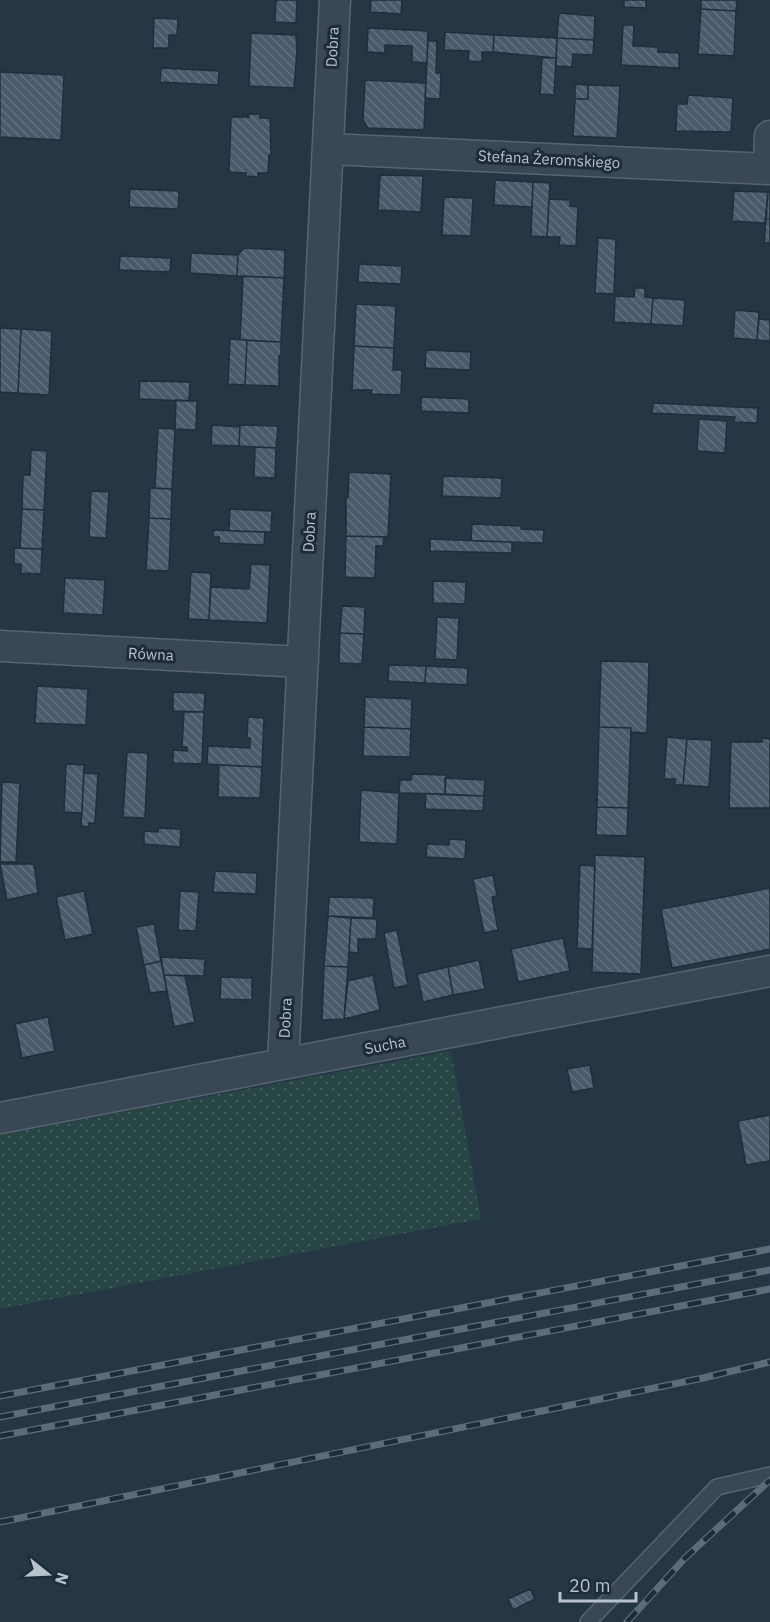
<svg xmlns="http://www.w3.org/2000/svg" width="770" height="1622" font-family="'IBM Plex Sans',sans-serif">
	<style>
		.grass { fill: url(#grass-dots) }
		.building { fill: url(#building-back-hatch); stroke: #202e3b; stroke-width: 1.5 }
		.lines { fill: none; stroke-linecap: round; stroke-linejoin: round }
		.service-casing { stroke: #586571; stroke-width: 18 }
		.minor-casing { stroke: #586571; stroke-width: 33 }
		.service { stroke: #3a4754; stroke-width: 15 }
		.minor { stroke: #3a4754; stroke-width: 30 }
		.rail-casing { stroke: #5b6c7b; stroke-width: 7 }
		.rail { stroke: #1e2c39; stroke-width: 4.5; stroke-dasharray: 14; stroke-linecap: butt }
		.labels { text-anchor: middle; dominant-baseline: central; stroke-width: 6; stroke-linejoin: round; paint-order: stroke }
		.street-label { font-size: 15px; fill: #b7c2cd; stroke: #1e2c39 }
	</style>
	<defs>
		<pattern id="grass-dots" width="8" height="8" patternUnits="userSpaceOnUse" patternTransform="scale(1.5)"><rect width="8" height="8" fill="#274545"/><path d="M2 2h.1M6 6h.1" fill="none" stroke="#445e5f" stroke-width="1.8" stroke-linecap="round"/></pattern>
		<pattern id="building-back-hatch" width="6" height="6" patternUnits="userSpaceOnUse" patternTransform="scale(1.5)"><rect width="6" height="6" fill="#495a6b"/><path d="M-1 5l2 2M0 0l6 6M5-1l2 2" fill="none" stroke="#61707f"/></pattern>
	</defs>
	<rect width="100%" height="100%" fill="#253645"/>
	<path class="grass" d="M451,1051L481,1219L0,1309V1135Z"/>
	<path class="building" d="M276,0H297L296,23L275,22Z
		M371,0H402L401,14L370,12Z
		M624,0H646V8L624,7Z
		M701,0H737L736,11L701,9Z
		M701,9L736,11L734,56L698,54Z
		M559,13L595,16L594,40L557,38Z
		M154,18L178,19L177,35H169V48H153Z
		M623,25H634L633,46L658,47V52L679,53V68L621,65Z
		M368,28L428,31L427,63L412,62V46L385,45V53L367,52Z
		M445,32L494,35L493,52H482V62L468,61L469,51L444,50Z
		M251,33L296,35L297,51L294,88L249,86Z
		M494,35L557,38L556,58L493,52Z
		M557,38L594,40L593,55L573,54L572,67L556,66Z
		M428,41H437L436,73H441L440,99L425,98Z
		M542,58H556L554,95L540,94Z
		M161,68L219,71L218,85L160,82Z
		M0,72L64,75L61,140L0,137Z
		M365,80L426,83L424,130L368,128L363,120Z
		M575,84L588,85V99H575Z
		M588,85L620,86L617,138L573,136L575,99H588Z
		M688,95L733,98L731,132L676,131L677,104H687Z
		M248,114H260V118H270L271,155H269L268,173H258V177L246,176V173L229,172L231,117H249Z
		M380,175L423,176L421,212L378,210Z
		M495,180L533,182L532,207L494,205Z
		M533,182L550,183L547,237L531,236Z
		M130,189L179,191L178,209L129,207Z
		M734,191L768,192L765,223L732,221Z
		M768,192H770V219H766Z
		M444,197L473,198L471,236L442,235Z
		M549,199L570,200V206L578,207L576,246L559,245L560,237H547Z
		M766,219H770V243H764Z
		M598,238L616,239L614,294L595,293Z
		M244,248L285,250L284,278L237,276L238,255Z
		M191,253L238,255L237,276L190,273Z
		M120,256L171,258L170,272L119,270Z
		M359,264L402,266L401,284L358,282Z
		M243,276L284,278L281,342L240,340Z
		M635,288H645V297L653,298L651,324L614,322L615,296L634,297Z
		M653,298L685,300L683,326L651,324Z
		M356,304L396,306L394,348L354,346Z
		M735,310L759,312L757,340L733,338Z
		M759,319L770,320V341L757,340Z
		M0,328L21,329L18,393L0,392Z
		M21,329L52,331L49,395L18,393Z
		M230,339L247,340L245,385L228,384Z
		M247,340L281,342V356H279V386L245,385Z
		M354,346L394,348L393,370H402L401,395L371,394L372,390H352Z
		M426,350L471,352L470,370L425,368Z
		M140,381L190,382L189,401L139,399Z
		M421,397L469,399V413L421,411Z
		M176,400L197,401L196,430L175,429Z
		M653,403L758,408L757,423L734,422L735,417L652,413Z
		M699,419L727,421L725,453L697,451Z
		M212,425L240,427L239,446L211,445Z
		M240,425L278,426L276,448L239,446Z
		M158,428L175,429L172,489L155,488Z
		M255,447L276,448L275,478L254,477Z
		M31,450L47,451L44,510L22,509L23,475H30Z
		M349,472L391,474L388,537L346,536V497H348Z
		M443,476L502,478L501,498L442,496Z
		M150,488L172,489L171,519L149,518Z
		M91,491L109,492L106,538L89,537Z
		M22,509L44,510L42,549L20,548Z
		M230,509L272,511L271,532L229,531Z
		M149,518L171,519L169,571L146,570Z
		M472,524L521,526V529L544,530L543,543L471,541Z
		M213,530L265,532L264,545L219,543V537H213Z
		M346,536L384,537L383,546H376L375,578L345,577Z
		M430,539L512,542V553L430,551Z
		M14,548L42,549L41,574L21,573V564H14Z
		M251,564L270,565L267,623L209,620L211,587L249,589Z
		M191,572L211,573L209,620L188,619Z
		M65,578L105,580L103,615L63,613Z
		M433,581L466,582L465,604L433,603Z
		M342,606L365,607L364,634L340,633Z
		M437,617L459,618L457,660L435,659Z
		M340,633L364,634L362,664L339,663Z
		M601,661L649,662L647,733L631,732V728L599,727Z
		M389,665L426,666L425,683L388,681Z
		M426,666L468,668L467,685L425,683Z
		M37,686L88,689L86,725L35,723Z
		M173,692L205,693L204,712L173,711Z
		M365,697L412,699L411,729L364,727Z
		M184,712H204L202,764L173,763V750L187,751V747H182Z
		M248,717L264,718L262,767L207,764L208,746L250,748V738H247Z
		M364,727L411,729L410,757L363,756Z
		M599,727L631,728L628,808L597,807Z
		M667,737L687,739L683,785H675V779H664Z
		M762,738L770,739V808H729L731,742H762Z
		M687,739L712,740L709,787L683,785Z
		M127,752L148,753L145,818L123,817Z
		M66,764L84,765L82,813L64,812Z
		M219,765L262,767L260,798L218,797Z
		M84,773L98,774L95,823H89L88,827L81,826Z
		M412,774L446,775L445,794L399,793L400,780H411Z
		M445,778L485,780L484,796L445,794Z
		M2,782L20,783L16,862H0Z
		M361,790L399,793L397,844L359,842Z
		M426,794L484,796L483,811L425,809Z
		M597,807L628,808L627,836L596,835Z
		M158,828L181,829L180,847L144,844V831L158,832Z
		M449,839L466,840L465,859L426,857L427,844L449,845Z
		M595,855L645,857L641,974L592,972Z
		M0,864H34L38,893L7,900Z
		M580,865L595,866L592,949L577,948Z
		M215,871L257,873L256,894L213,892Z
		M493,875L497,896L492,897L498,930L484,933L473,879Z
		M770,888V949L672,968L661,909Z
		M84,891L93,934L65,940L56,897Z
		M180,891L199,892L196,931L178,930Z
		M329,897L374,898L373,918L328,916Z
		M328,916L351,918L348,967L324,966Z
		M351,918L377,919L376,939H358V953L349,952Z
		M154,924L161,961L144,965L136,927Z
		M397,930L408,985L394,988L384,933Z
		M563,938L570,971L518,982L511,949Z
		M161,957L205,959L204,976L164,975Z
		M479,960L485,989L453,995L448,967Z
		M161,961L167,991L150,993L144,965Z
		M324,966L348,967L344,1019L322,1020Z
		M448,967L453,995L423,1002L417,974Z
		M164,975L185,976L195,1022L174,1027Z
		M373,975L380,1010L344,1019L348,981Z
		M221,977L252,978V1000L220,999Z
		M48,1017L55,1051L22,1058L15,1024Z
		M590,1065L594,1088L572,1092L567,1069Z
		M770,1115V1161L746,1165L738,1121Z
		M530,1589L535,1599L513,1610L508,1599Z"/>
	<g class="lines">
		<defs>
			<path id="service" d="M588,1622L717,1487L770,1475"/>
			<path id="minor" d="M328,149L770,169
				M769,169L770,136
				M0,646L303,662
				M283,1064L335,0
				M0,1118L770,971"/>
		</defs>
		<use href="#service" class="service-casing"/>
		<use href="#minor" class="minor-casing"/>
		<use href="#service" class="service"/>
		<use href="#minor" class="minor"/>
		<defs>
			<path id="rail" d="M0,1396L770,1249
				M0,1417L770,1270
				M0,1436L770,1289
				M0,1522L703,1378L770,1362
				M627,1622L685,1558L770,1480"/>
		</defs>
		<use href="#rail" class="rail-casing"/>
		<use href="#rail" class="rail"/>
	</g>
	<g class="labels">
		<g class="street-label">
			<text transform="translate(332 47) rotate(-87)">Dobra</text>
			<text transform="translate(549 159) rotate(3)">Stefana Żeromskiego</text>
			<text transform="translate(309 532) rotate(-87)">Dobra</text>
			<text transform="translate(151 654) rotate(3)">Równa</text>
			<text transform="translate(285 1018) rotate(-87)">Dobra</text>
			<text transform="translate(385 1045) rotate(-11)">Sucha</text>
		</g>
	</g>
	<g transform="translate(48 1574) rotate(108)" stroke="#1e2c39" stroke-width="4.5" paint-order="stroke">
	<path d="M0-4.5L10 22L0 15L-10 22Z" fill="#b7c2cd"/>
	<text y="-9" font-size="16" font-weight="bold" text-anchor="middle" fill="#b7c2cd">N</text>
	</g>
	<path d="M560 1592v9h76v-9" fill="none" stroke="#b7c2cd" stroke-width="3"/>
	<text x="569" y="1592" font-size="18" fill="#b7c2cd" stroke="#1e2c39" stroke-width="4.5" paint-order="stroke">20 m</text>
</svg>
